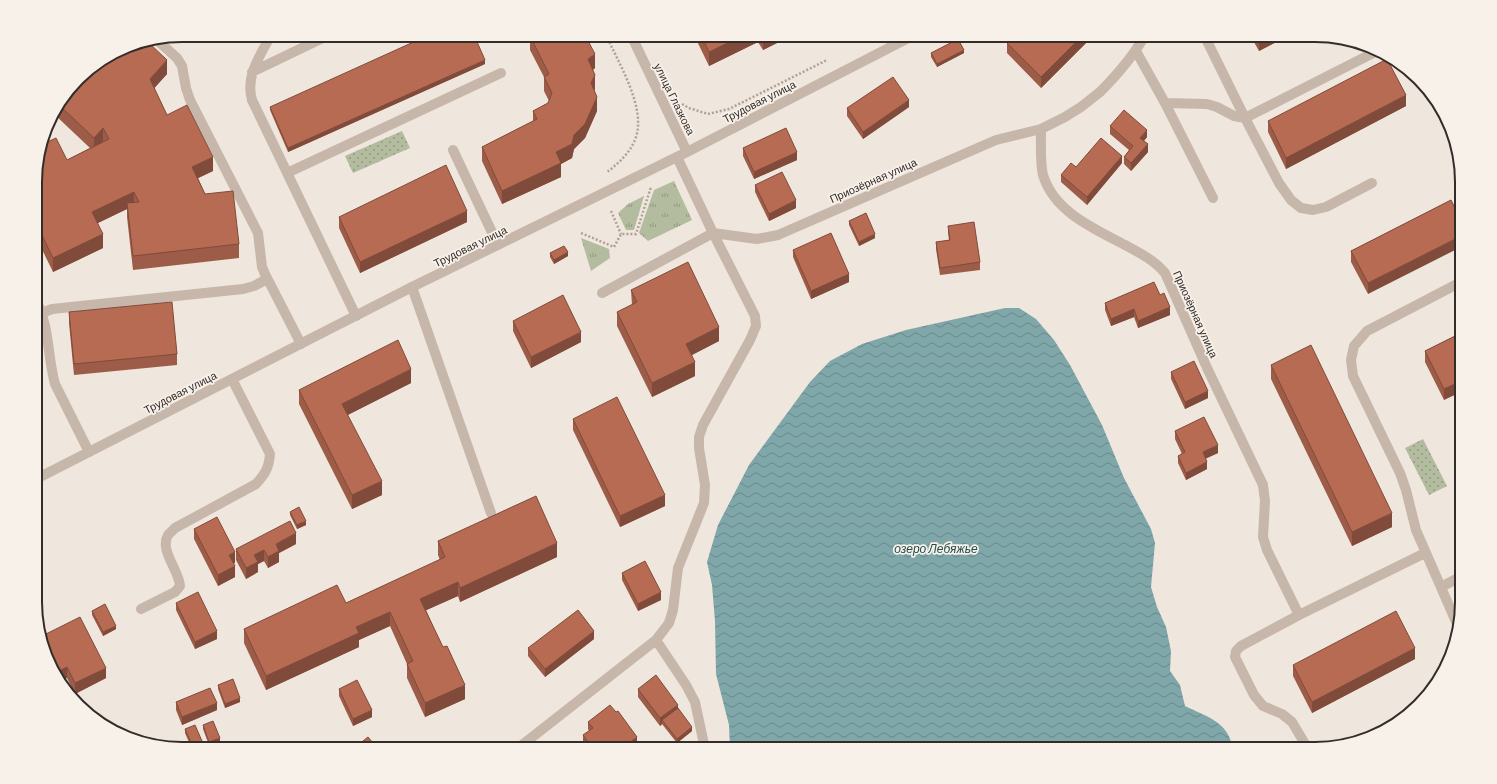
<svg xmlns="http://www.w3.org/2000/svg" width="1497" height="784" font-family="Barlow,sans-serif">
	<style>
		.grass { fill: url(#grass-tufts) }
		.park { fill: url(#park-dots) }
		.water { fill: url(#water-waves) }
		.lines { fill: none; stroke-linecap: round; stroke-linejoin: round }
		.path { stroke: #b1a195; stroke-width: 2.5; stroke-dasharray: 2 2; stroke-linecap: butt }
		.service { stroke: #c6b7aa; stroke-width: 10 }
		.minor { stroke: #c6b7aa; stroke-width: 10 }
		.tertiary { stroke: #c6b7aa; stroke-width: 10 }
		.wall { fill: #9d5c47 }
		.shaded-wall { fill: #804b3a }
		.building { fill: #b76b53; stroke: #804b3a }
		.labels { text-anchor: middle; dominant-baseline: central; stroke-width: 3.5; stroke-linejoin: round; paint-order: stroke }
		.street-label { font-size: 11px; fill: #342c29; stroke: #f7f1e9 }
		.water-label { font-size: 12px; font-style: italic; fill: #234e51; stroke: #f7f1e9 }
		.rim { fill: none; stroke: #342c29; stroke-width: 2 }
	</style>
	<defs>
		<pattern id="grass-tufts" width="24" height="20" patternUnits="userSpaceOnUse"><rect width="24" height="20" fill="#b3bc9f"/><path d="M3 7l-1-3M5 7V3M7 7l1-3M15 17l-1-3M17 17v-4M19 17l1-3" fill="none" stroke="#929982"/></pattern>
		<pattern id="park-dots" width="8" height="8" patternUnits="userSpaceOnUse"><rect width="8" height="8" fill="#b3bc9f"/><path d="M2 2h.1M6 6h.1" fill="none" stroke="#929982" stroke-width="1.8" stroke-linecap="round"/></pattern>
		<pattern id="water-waves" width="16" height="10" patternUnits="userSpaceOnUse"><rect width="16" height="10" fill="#7fa7a9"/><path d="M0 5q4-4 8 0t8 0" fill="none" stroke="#69888a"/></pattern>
	</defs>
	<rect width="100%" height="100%" fill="#efe6dd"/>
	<path class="grass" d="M674,181L692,220L648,241L639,233L654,190Z
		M644,196L634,230H626L618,213L628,204Z
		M581,238L609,249L610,258L591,271Z"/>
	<path class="park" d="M402,131L410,148L353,173L345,156Z
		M1423,439L1447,486L1429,495L1405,448Z"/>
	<path class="water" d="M1005,308H1019L1036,319L1054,340L1070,365L1102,425L1124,478L1151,529L1155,543L1151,587L1157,607L1166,627L1171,651L1170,671L1180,685L1185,706C1207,717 1228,721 1233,749H730L729,725L716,674L715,621L712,585L707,562L718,525L749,465L810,382L830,361L862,344L906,330Z"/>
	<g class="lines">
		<path class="path" d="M606,35C618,62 646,107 636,137C631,152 619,163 607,172
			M682,104L689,108L708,114L729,109L827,60
			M611,211L621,234
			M581,233L614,247L621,234H636L651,187"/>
		<path class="service" d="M271,35C260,56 245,76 252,100L356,316
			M1204,35L1245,118L1379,50
			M157,40L177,58L182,66L186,88L190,100L258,233L262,267L265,274L301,344
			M1136,51L1165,103L1213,198
			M252,72L329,35
			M1100,92C1118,74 1133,57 1145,35
			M1165,103L1207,104L1217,107L1234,116L1245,118L1279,183L1291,200L1301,208L1313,210L1326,207L1372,183
			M453,150L498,245
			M287,173L501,73
			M412,287L491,513
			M36,300C50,328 47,354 55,384L89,452
			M42,313L52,309L243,289L254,286L267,279
			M1263,485L1265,501L1263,537L1267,550L1299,615
			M1441,587L1462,576
			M141,609L175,592L180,586C179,570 159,550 168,535C170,533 173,530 175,528L256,484C265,474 269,468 270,454L232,379
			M1457,624L1416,530L1406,490L1400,473L1353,376L1351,360L1354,346L1367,331L1461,282
			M656,640L686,685L695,702L705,749
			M517,749L656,640L669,623L673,610L678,568L704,503L705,485L699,448V437L703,425L750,340L756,326L755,316L713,233L602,293
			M1308,749L1292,722L1282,714L1263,706L1254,695L1235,657L1236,651L1241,646L1299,615L1425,553"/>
		<path class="minor" d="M1041,129C1041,142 1040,163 1043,175C1054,212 1095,229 1125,245C1140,253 1154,260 1165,273L1208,370L1263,485
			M677,157L713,233L757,239L778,235L996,140L1041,129L1065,117L1081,107L1100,92"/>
		<path class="tertiary" d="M631,35L687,152
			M36,479L412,287L687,152L914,35"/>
	</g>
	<path class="wall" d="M694,35H793L763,50L758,42L709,66Z
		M1094,35L1041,88L1007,53V43Z
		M1250,35H1290L1259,51Z
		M530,36L595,68L593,70L595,89L594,91L597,111L585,138L574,149L572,158L561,164V177L502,204L482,161V147L533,121V111L548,103L549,101L544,91V77L530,50Z
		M931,53H964L937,67L931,57Z
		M485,64L288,152L270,110V107Z
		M85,72L167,74L154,88L167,115L213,171L198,178L205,194L239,244V258L133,270L127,217V209L97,223L103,248L53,272L35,235V172L67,160L90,148L54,114V112Z
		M1406,106L1286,169L1268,132V121Z
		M909,107L863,139L847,116V108Z
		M1110,126L1147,137L1144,141L1148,152L1131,171L1124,164V157L1129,150L1110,134Z
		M743,148L797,160L754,179L743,156Z
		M1122,163L1087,205L1061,182V175L1076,167Z
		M755,185L796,208L769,221L755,192Z
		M1451,200L1368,294L1351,262V251Z
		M339,217L467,222L360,273L339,228Z
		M849,221L875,238L859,246L849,225Z
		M948,226L980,262V270L940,275L936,249V242L949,240L948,233Z
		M793,250L849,282L811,299L793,257Z
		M550,253L568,256L554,264L550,257Z
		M631,290L719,341L692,355L695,376L652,397L617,326V312L632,305Z
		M1160,295L1170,315L1138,328L1134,317L1111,326L1105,310V303Z
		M69,312L177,354V365L74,375L69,323Z
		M513,321L581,342L531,368L513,331Z
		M1461,333L1444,400L1425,362V351Z
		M1271,365L1392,527L1352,546L1271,379Z
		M1171,372L1208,398L1185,409L1171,379Z
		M411,383L347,415L382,495L352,509L299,404V390Z
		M573,419L665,506L620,527L573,430Z
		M1175,431L1218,453L1206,458L1207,469L1186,480L1178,463V456L1182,454L1175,439Z
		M290,512L306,525L297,529L290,515Z
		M194,529L235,563H233L235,577L218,586L194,539Z
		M438,541L557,557L460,602L458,596L426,610L465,699L425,717L407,678V664L390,626L359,640V647L266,690L244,643V629L346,603L440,560L438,555Z
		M296,544L279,553V562L268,568L264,561L258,564V572L246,579L236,560V549Z
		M1462,570V590L1459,585V571Z
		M622,573L661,600L638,611L622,580Z
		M176,603L217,639L195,649L176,610Z
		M92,611L116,629L103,636L92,615Z
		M42,636L106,678L75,694L67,678Z
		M594,639L545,677L528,656V648Z
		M1415,659L1312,713L1293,676V665Z
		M218,685L240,702L225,708L218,689Z
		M339,689L372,717L353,726L339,696Z
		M638,689L678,708L692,731L677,743L662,724L660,726L638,697Z
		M176,702L217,710L182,725L176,710Z
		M588,722L637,744L631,749H587L583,743V735L589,731L588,729Z
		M203,725L220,741L209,745L203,729Z
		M185,729L202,744L192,749L185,733Z"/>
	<path class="shaded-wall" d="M744,35H758V42L709,66V52Z
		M765,35H793L763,50V36Z
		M1083,35H1094L1041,88V77Z
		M1269,35H1290L1259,51V40Z
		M964,50V53L937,67V64Z
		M595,54V68L588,73V59Z
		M167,60V74L150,93V79Z
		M485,60V64L288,152V148Z
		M595,75V89L591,97V83Z
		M1406,95V106L1286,169V158Z
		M597,97V111L585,138L574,149L572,158L561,164V177L502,204V191L556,152L574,135Z
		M909,100V107L863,139V132Z
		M103,128V141L94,152V138Z
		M1147,130V137L1140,145V138Z
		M1148,144V152L1131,171V163Z
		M797,152V160L754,179V172Z
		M1122,156V163L1087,205V197Z
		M213,157V171L192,181V167Z
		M134,192V206L127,203V209L92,226V212Z
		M796,200V208L769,221V214Z
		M467,211V222L360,273V262Z
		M103,234V248L53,272V258Z
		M875,234V238L859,246V242Z
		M1461,236V247L1368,294V283Z
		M568,252V256L554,264V260Z
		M849,274V282L811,299V291Z
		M1170,307V315L1138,328V321Z
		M1134,309V317L1111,326V319Z
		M719,327V341L686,358V344Z
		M581,332V342L531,368V357Z
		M695,362V376L652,397V383Z
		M411,369V383L342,418V404Z
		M1461,381V392L1444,400V389Z
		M1208,391V398L1185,409V402Z
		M1218,445V453L1203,460V452Z
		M1207,462V469L1186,480V473Z
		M382,481V495L352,509V495Z
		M665,495V506L620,527V516Z
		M1392,513V527L1352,546V532Z
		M306,521V525L297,529V525Z
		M296,533V544L279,553V562L268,568V557L276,544Z
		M557,543V557L460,602V588Z
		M264,550V561L258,564V572L246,579V568L254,555Z
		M235,552V563L229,565V555Z
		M38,564V575L36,576V565Z
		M235,566V577L218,586V575Z
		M458,582V596L420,613V599Z
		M661,592V600L638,611V604Z
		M390,612V626L359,640V647L266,690V676L356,627Z
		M116,626V629L103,636V632Z
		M217,631V639L195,649V642Z
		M594,631V639L545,677V669Z
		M1415,648V659L1312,713V702Z
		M67,667V678L61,681L57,672Z
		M106,668V678L75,694V683Z
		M465,685V699L425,717V703Z
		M240,698V702L225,708V704Z
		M217,703V710L182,725V717Z
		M678,705V712L662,720V724L660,726V718Z
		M372,710V717L353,726V719Z
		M692,727V731L677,743V739Z
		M637,737V744L631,749H624V747Z
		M220,738V741L209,745V742Z
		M202,741V744L192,749V745Z"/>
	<path class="building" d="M429,35H474L485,60L288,148L270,107Z
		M531,35H585L595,54L588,59L595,75L591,83L597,97L585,124L574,135L572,144L556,152L561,163L502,191L482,147L537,119L533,111L548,103L552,93L544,77L549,74L530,36Z
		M701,35H744L709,52Z
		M1015,35H1083L1041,77L1007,43Z
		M1256,35H1269L1259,40Z
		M958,39L964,50L937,64L931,53Z
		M148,42L167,60L150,79L167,115L187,105L213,157L192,167L205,194L233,191L239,244L133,256L127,203L139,202L134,192L92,212L103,234L53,258L35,221V172L43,144L56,138L67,160L109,139L103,128L94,138L59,105L85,72L126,46Z
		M1387,59L1406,95L1286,158L1268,121Z
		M893,77L909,100L863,132L847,108Z
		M1124,110L1147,130L1140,138L1148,144L1131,163L1124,157L1133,146L1110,126Z
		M786,128L797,152L754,172L743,148Z
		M1101,138L1122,156L1087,197L1061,175L1071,163L1076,167Z
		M446,165L467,211L360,262L339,217Z
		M782,172L796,200L769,214L755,185Z
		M1451,200L1461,220V236L1368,283L1351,251Z
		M866,213L875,234L859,242L849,221Z
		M974,222L980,262L940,268L936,242L950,240L948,226Z
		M831,233L849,274L811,291L793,250Z
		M564,246L568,252L554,260L550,253Z
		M688,262L719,327L686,344L695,362L652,383L617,312L637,302L631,290Z
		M1154,282L1160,295L1164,293L1170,307L1138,321L1134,309L1111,319L1105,303Z
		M563,295L581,332L531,357L513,321Z
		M172,302L177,354L74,364L69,312Z
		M1461,333V381L1444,389L1425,351Z
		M398,340L411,369L342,404L382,481L352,495L299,390Z
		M1311,345L1392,513L1352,532L1271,365Z
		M1194,361L1208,391L1185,402L1171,372Z
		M617,397L665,495L620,516L573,419Z
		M1204,417L1218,445L1203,452L1207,462L1186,473L1178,456L1185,452L1175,431Z
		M536,496L557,543L460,588L458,582L420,599L443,647L447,646L465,685L425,703L407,664L413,661L390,612L356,627L359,633L266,676L244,629L337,585L346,603L445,557L438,541Z
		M299,507L306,521L297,525L290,512Z
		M217,517L235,552L229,555L235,566L218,575L194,529Z
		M290,521L296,533L276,544L279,551L268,557L264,550L254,555L258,562L246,568L236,549Z
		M645,561L661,592L638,604L622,573Z
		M1462,570V576L1459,571Z
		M198,592L217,631L195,642L176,603Z
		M105,604L116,626L103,632L92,611Z
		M578,610L594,631L545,669L528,648Z
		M1396,611L1415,648L1312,702L1293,665Z
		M80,617L106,668L75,683L67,667L57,672L42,636Z
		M656,675L678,705L660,718L638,689Z
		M233,679L240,698L225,704L218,685Z
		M357,680L372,710L353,719L339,689Z
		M210,688L217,703L182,717L176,702Z
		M610,705L616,712L618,711L637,737L624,747L625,749H593L583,735L593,728L588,722Z
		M678,708L692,727L677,739L662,720Z
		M213,721L220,738L209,742L203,725Z
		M195,725L202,741L192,745L185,729Z
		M368,737L378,749H353Z
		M281,742L284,749H263Z"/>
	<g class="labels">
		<g class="street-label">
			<text transform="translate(675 99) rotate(64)">улица Глазкова</text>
			<text transform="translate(759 101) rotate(-27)">Трудовая улица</text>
			<text transform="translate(873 180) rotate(-24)">Приозёрная улица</text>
			<text transform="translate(470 246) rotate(-26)">Трудовая улица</text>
			<text transform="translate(1196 314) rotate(66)">Приозёрная улица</text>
			<text transform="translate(180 392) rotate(-27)">Трудовая улица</text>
		</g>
		<g class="water-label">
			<text x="936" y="548">озеро Лебяжье</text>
		</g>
	</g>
	<path d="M0 0H1497V784H0ZM182 42H1315A140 140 0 0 1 1455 182V602A140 140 0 0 1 1315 742H182A140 140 0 0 1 42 602V182A140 140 0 0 1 182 42Z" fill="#f7f1e9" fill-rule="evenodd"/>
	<path class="rim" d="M182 42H1315A140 140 0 0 1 1455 182V602A140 140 0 0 1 1315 742H182A140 140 0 0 1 42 602V182A140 140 0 0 1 182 42Z"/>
</svg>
